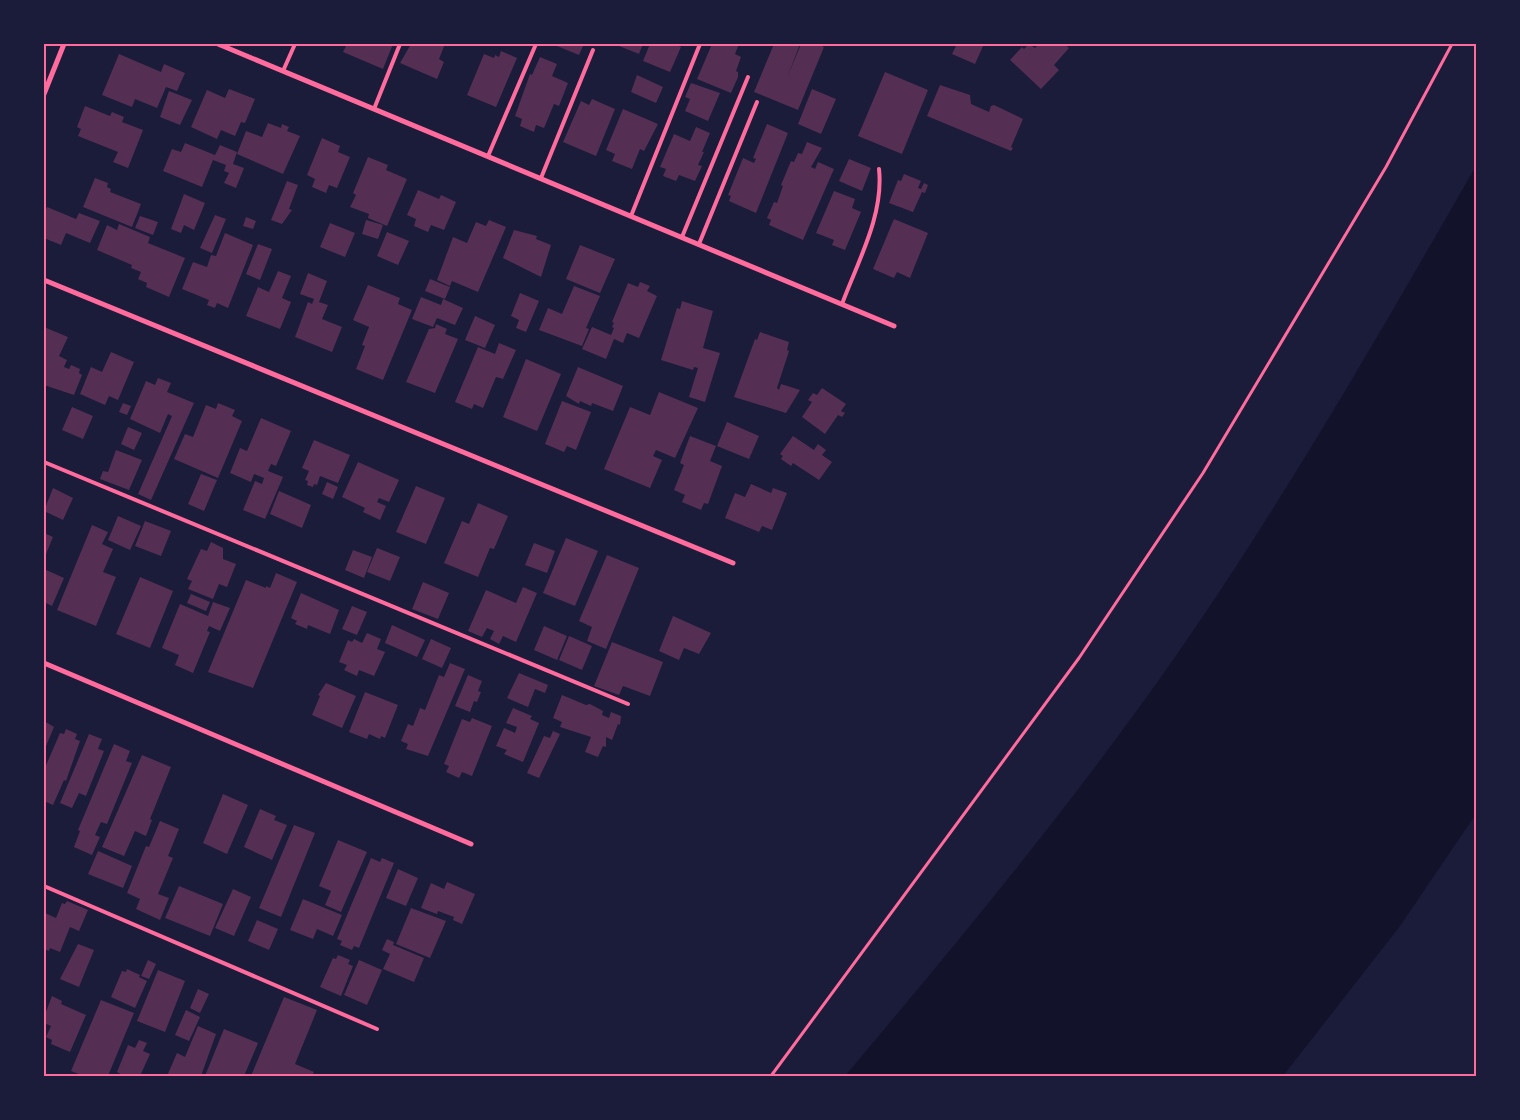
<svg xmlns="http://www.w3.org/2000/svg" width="1520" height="1120" font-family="'Fira Sans Condensed',sans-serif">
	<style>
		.water { fill: #12122b }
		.building { fill: #542f53 }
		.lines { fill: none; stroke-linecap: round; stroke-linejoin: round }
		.path { stroke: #ff6b9d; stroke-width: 3 }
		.service { stroke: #ff6b9d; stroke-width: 4 }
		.minor { stroke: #ff6b9d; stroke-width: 5 }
		.neatline { fill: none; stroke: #ff6b9d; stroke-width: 2 }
	</style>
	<rect width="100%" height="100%" fill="#1b1b3a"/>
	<path class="water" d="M1476,166V814L1400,926L1283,1076H845C941,962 1036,848 1124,728C1256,550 1366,357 1476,166Z"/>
	<path class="building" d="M347,44H393L383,69L343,52Z
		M411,44H445L439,59L444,62L437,79L400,63Z
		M552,44H584L579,55Z
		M614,44H643L639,54Z
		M650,44H674L681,47L670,72L643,61Z
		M712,44H739L735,54L741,57L736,71L738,72V77L731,93L697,79Z
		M774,44H800L787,78L801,44H817L824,47L798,110L754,92Z
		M957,44H984L975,64L952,54Z
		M1029,44L1035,48L1039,44H1064L1069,48L1054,65L1059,70L1041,89L1010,60L1022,47L1024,49Z
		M501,51L517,58L496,107L467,95L484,54L494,58L495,55L499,57Z
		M119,54L161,72L164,64L185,73L177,91L166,87L157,108L135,99L132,107L102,95Z
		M540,57L557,64L552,76L568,83L559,106L554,104L544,128L536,125L534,132L520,126L522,119L515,116L530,74L532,75Z
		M885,72L928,90L902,154L858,136Z
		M637,75L663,87L656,103L631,92Z
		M691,83L720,93L708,121L685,111L690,99L685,97Z
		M940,85L970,95L971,104L989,112L991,106L994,105L1023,119L1011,147L1013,148L1011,151L927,116Z
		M229,89L255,99L245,123L241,122L235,136L221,130L217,139L191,127L207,90L225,98Z
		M812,89L836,99L821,134L798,124Z
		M169,91L192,100L180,125L160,117Z
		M592,99L615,109L596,156L563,142L581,101L589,105Z
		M85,106L110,116L112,112L124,117L122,122L143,130L128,168L113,162L118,152L78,136L81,129L77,127Z
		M623,109L658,124L644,151L640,149L632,169L612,161L615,154L606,150Z
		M268,123L281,128L282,124L289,127L287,131L300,136L283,174L237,154L246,131L262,137Z
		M767,124L788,133L756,213L729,201L731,196L728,195L743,158L754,163L756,159L753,158Z
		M696,127L710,133L702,152H704L698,165L702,166L695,181L679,175L676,181L663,176L666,169L660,167L674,134L690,141Z
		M322,138L340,146L338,152L350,157L337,188L329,185L326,193L312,187L315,179L307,175Z
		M807,142L822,148L811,167L815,169L818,162L834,169L803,240L769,225L771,220L767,218L774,202L777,203L783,186L781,185L791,161L794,162L798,153L802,154Z
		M185,143L215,155L220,145L237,152L233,164L244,168L236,188L224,183L229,173L224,171L226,165L213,160L202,187L163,171L172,149L181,152Z
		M368,157L388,165L386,170L407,179L387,226L368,218L369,214L350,207L356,195L353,193Z
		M849,159L871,168L862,191L839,181Z
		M904,174L921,181L918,188L921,189L924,183L928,185L925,193L922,192L913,212L889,203L898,180L901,181Z
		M95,178L108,183L107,187L111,189L110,192L141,204L132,227L83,207Z
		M287,181L298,185L289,209L292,210L282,224L271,220Z
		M418,190L439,199L441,195L456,202L444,230L431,225L428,232L414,226L416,219L407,215Z
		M834,191L855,199L852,208L861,212L845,250L832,245L834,240L816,233Z
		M184,194L205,203L194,230L184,225L181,233L171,229Z
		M47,207L76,219L79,213L100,221L90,243L66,233L61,245L44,238V214Z
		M215,215L226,219L212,253L200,248Z
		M140,216L158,222L153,235L135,228Z
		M246,217L256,221L253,229L243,226Z
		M894,219L928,233L910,278L897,272L894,278L873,269Z
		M366,220L383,225L378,239L362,234Z
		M489,220L506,227L478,292L452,281L450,286L437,280L453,237L467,243L476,222L486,226Z
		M330,223L355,233L345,257L320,247Z
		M119,224L150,237L148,243L185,258L169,297L146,287L147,283L138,279L141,272L131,268L132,265L97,250L107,225L117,230Z
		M514,230L537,236L536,239L551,245L541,277L503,258Z
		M387,232L409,241L398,265L377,256Z
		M225,233L253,245L228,308L217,303L215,308L207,305L209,300L182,289L193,262L207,267L211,255L216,256Z
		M258,244L272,249L260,280L246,274Z
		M580,245L615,259L600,293L566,279Z
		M278,271L291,276L282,298L291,302L280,329L246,316L258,287L269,292Z
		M308,273L327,281L319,302L328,305L322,319L342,327L332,352L295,337L308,302L312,304L314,299L300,294Z
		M430,279L450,287L445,299L425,291Z
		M640,282L650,286L647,291L657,296L639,338L627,333L623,343L614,339L606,359L582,349L592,327L611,335L614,328L612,327L614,323L612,322L628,283L638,287Z
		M368,285L400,298L398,304L412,310L383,380L356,369L365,346L362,345L369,327L353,320Z
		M574,286L600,296L586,328L589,329L582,346L539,330L548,308L562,314Z
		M520,293L539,301L526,332L516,328L519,320L511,316Z
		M421,297L441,305L443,299L463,308L455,325L437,318L433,327L412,319Z
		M682,301L713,311L703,348L720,353L705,402L689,397L698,368L694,367L693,370L661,360L677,308L680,309Z
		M475,316L495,325L485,348L465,340Z
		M436,324L447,329L445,334L458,339L435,393L406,382L429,329L435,328Z
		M44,327L68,337L59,356L67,360L64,367L69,369L71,365L80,369L79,373L82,375L74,395L44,385Z
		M760,332L789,342L787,350L789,351L777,388L779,390L781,384L800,390L786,413L734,397L755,339L757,340Z
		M499,343L516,350L503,379L496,377L483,408L474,404L472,409L455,402L478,347L495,354Z
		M111,352L134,362L118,400L109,396L105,405L80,394L91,367L102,372Z
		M526,359L561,374L537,431L503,417Z
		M578,367L623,386L613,411L592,403L591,406L580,401L579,404L566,396Z
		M158,378L171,383L167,392L194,403L151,500L138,494L172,416L168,414L160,433L130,419L146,381L155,385Z
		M822,388L846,404L841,411L845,413L842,417L838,415L825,434L802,417L812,402L808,400L813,393L817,395Z
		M659,392L698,408L675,458L656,450L653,456L662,460L650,488L604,469L630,407L650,415Z
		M562,401L591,412L576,450L567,446L564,452L545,444Z
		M123,403L131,406L127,415L119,412Z
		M218,403L235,410L232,416L242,421L218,478L174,459L185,434L193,437L206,405L216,409Z
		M72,407L93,416L83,439L62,430Z
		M261,418L291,431L276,466L271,464L268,471L283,477L265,519L243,510L255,481L262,484L264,478L254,474L251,482L230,473L240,448L247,451Z
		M727,422L759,436L749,459L717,446Z
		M128,427L142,433L134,450L121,444Z
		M690,436L716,446L710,461L722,466L708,504L704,503L701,510L682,502L685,495L674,490L684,465L680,463Z
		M793,436L814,450L818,444L826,450L822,455L832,462L819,480L793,463L791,466L781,459L783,456L780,454Z
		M314,440L350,455L338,483L320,476L317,485L314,484L313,487L307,485L308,481L305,480L309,471L302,468Z
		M116,450L142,460L129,490L100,479L103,471L108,472Z
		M358,462L399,480L389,502L379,498L377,502L386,506L380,520L363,512L365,508L342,497Z
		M201,474L217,480L204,511L188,504Z
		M327,482L338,487L333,499L322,494Z
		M751,484L771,493L773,488L787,493L772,530L762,526L759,532L725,518L735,493L745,497Z
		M416,486L445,498L426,544L396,532Z
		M53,488L73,498L63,520L44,511Z
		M279,491L311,505L302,528L270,514Z
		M478,503L508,516L494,549L490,548L478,577L444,563L462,521L469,524Z
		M118,516L141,526L130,550L108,540Z
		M145,521L171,531L161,556L135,546Z
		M92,525L108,532L102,544L113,549L103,572L116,577L96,626L57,610Z
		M44,533L53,537L44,559Z
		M566,538L598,551L575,606L543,593Z
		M211,542L223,548V559L236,564L227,587L219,584L213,599L188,589L192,581L187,579L201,549L207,551Z
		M534,543L555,551L547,573L525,565Z
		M377,548L400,557L390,581L367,572Z
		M353,550L372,557L364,578L345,570Z
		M607,555L639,568L606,649L587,641L592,627L579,621Z
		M44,569L64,578L52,606L44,602Z
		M276,573L297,582L253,688L208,672L246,580L266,588V586L270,588Z
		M140,577L173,591L150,648L116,634Z
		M423,582L449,593L438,619L412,609Z
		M523,587L537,593L516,642L503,636L499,644L490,639L494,631L487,628L482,637L468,631L486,590L516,603Z
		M301,593L339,610L330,634L308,625L307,629L295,624L297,621L291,618Z
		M191,594L210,602L206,611L187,603Z
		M213,602L230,608L220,631L209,626L207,631L210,632L193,673L175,665L179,655L162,648L180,604L208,616Z
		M352,606L367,612L357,635L342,629Z
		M673,616L711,633L699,654L684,648L679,660L659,651Z
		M392,625L425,640L417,657L385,643Z
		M544,626L567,636L557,660L534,650Z
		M367,633L381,639L377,649L385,652L374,676L359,670L357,676L344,670L347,665L339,662L348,640L352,642L354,639L362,643Z
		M569,636L592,646L582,670L559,660Z
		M431,639L451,648L442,668L422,659Z
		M612,642L663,662L650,696L623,686L619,695L594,686Z
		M450,663L465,669L428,756L406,749L408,744L401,741L408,724L413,726L420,708L425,710L439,675L444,677Z
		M519,673L548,685L545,693L535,689L528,707L507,698Z
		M468,675L482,681L478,691L481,692L477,702L474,701L470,712L455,706Z
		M326,683L356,696L342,728L312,715L320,696L318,695Z
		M365,692L398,705L385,738L381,736L380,739L369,734L367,739L349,732Z
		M562,695L586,705L590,704L603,711L602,715L609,718L611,712L621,716L620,725L618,724L612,740L606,737V747L603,746L598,757L585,752L591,737L560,727L562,722L553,718Z
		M513,708L532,716L530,719L539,723L523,762L504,754L507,750L496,746L504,728L515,733L517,727L506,723Z
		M472,718L492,726L472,776L462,772L459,778L446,772L449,766L444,764L462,719L470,722Z
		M44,721L54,727L44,751Z
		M66,729L77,734L75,739L80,741L66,781L64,780L53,805L44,801V770L60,733L64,734Z
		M553,731L560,734L539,778L527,773L544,736L550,738Z
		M89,734L102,739L98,749L104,751L86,796L79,793L72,808L60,803Z
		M114,744L130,751L126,761L132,763L107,824L101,822L95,835L100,837L92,855L74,847L80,831L78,830Z
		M142,755L171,767L150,819L152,820L146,836L135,831L124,856L102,847Z
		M223,794L248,805L227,854L203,843Z
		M260,809L276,816L274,820L287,825L272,860L244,847Z
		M160,821L179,829L168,856L173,858L158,894L169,898L160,920L136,909L140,899L127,893L146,846L149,847Z
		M294,825L315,833L281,917L259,908Z
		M338,840L367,852L341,912L325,905L331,891L319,886Z
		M98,851L132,866L123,888L88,874Z
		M371,858L380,862L382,858L394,863L359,948L354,946L352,950L340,945L342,941L337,939Z
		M398,869L418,878L406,906L386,898Z
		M447,882L475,894L462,924L453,920L454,917L438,911L437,914L421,908L431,883L444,889Z
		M179,886L223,904L210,936L165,918Z
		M233,889L251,897L234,936L215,928Z
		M303,899L342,915L333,936L317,929L313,939L290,930Z
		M67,901L88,910L79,931L70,927L60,952L50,948L49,951L44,949V915L45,913L56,918L62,903L65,904Z
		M411,908L446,921L430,958L396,944Z
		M257,920L278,929L269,950L248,941Z
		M387,939L394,942L393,945L424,958L414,982L383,969L390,954L382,950Z
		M78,944L94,950L79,987L60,979Z
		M338,955L350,960L348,964L353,966L341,996L320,987L333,958L336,959Z
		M148,960L156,964L149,979L141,976Z
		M359,960L382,970L367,1005L344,995Z
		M127,969L140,975L139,977L147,981L135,1008L111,997L122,971L126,972Z
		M158,970L185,981L165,1032L137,1021Z
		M198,989L209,994L200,1013L190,1008Z
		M52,996L62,1001L61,1004L86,1015L70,1052L51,1044L52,1040L46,1037L51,1026L44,1023V1017Z
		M284,997L317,1010L295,1064L314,1072L312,1076H251Z
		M101,1000L134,1013L108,1076H84L71,1071Z
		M186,1010L200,1017L189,1041L175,1035Z
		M198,1026L216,1034L201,1076H167L177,1053L185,1057Z
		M224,1029L258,1043L244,1076H205Z
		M139,1040L147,1043L143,1051L150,1054L140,1076H124L117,1072L128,1045L135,1048Z"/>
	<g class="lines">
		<path class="path" d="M771,1076L1079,658L1203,473L1386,167L1452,44"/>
		<path class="service" d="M283,71L295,44
			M374,109L400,44
			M488,156L536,44
			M541,178L593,50
			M631,216L700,44
			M682,237L748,77
			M699,244L757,102
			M842,304C858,261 884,215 879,169
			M44,462L628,704
			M44,886L377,1029"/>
		<path class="minor" d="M218,44L894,326
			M44,94L64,44
			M44,280L733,563
			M44,663L471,844"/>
	</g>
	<rect width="1520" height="1120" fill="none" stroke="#1b1b3a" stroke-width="90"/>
	<rect x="45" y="45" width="1430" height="1030" class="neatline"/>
</svg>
